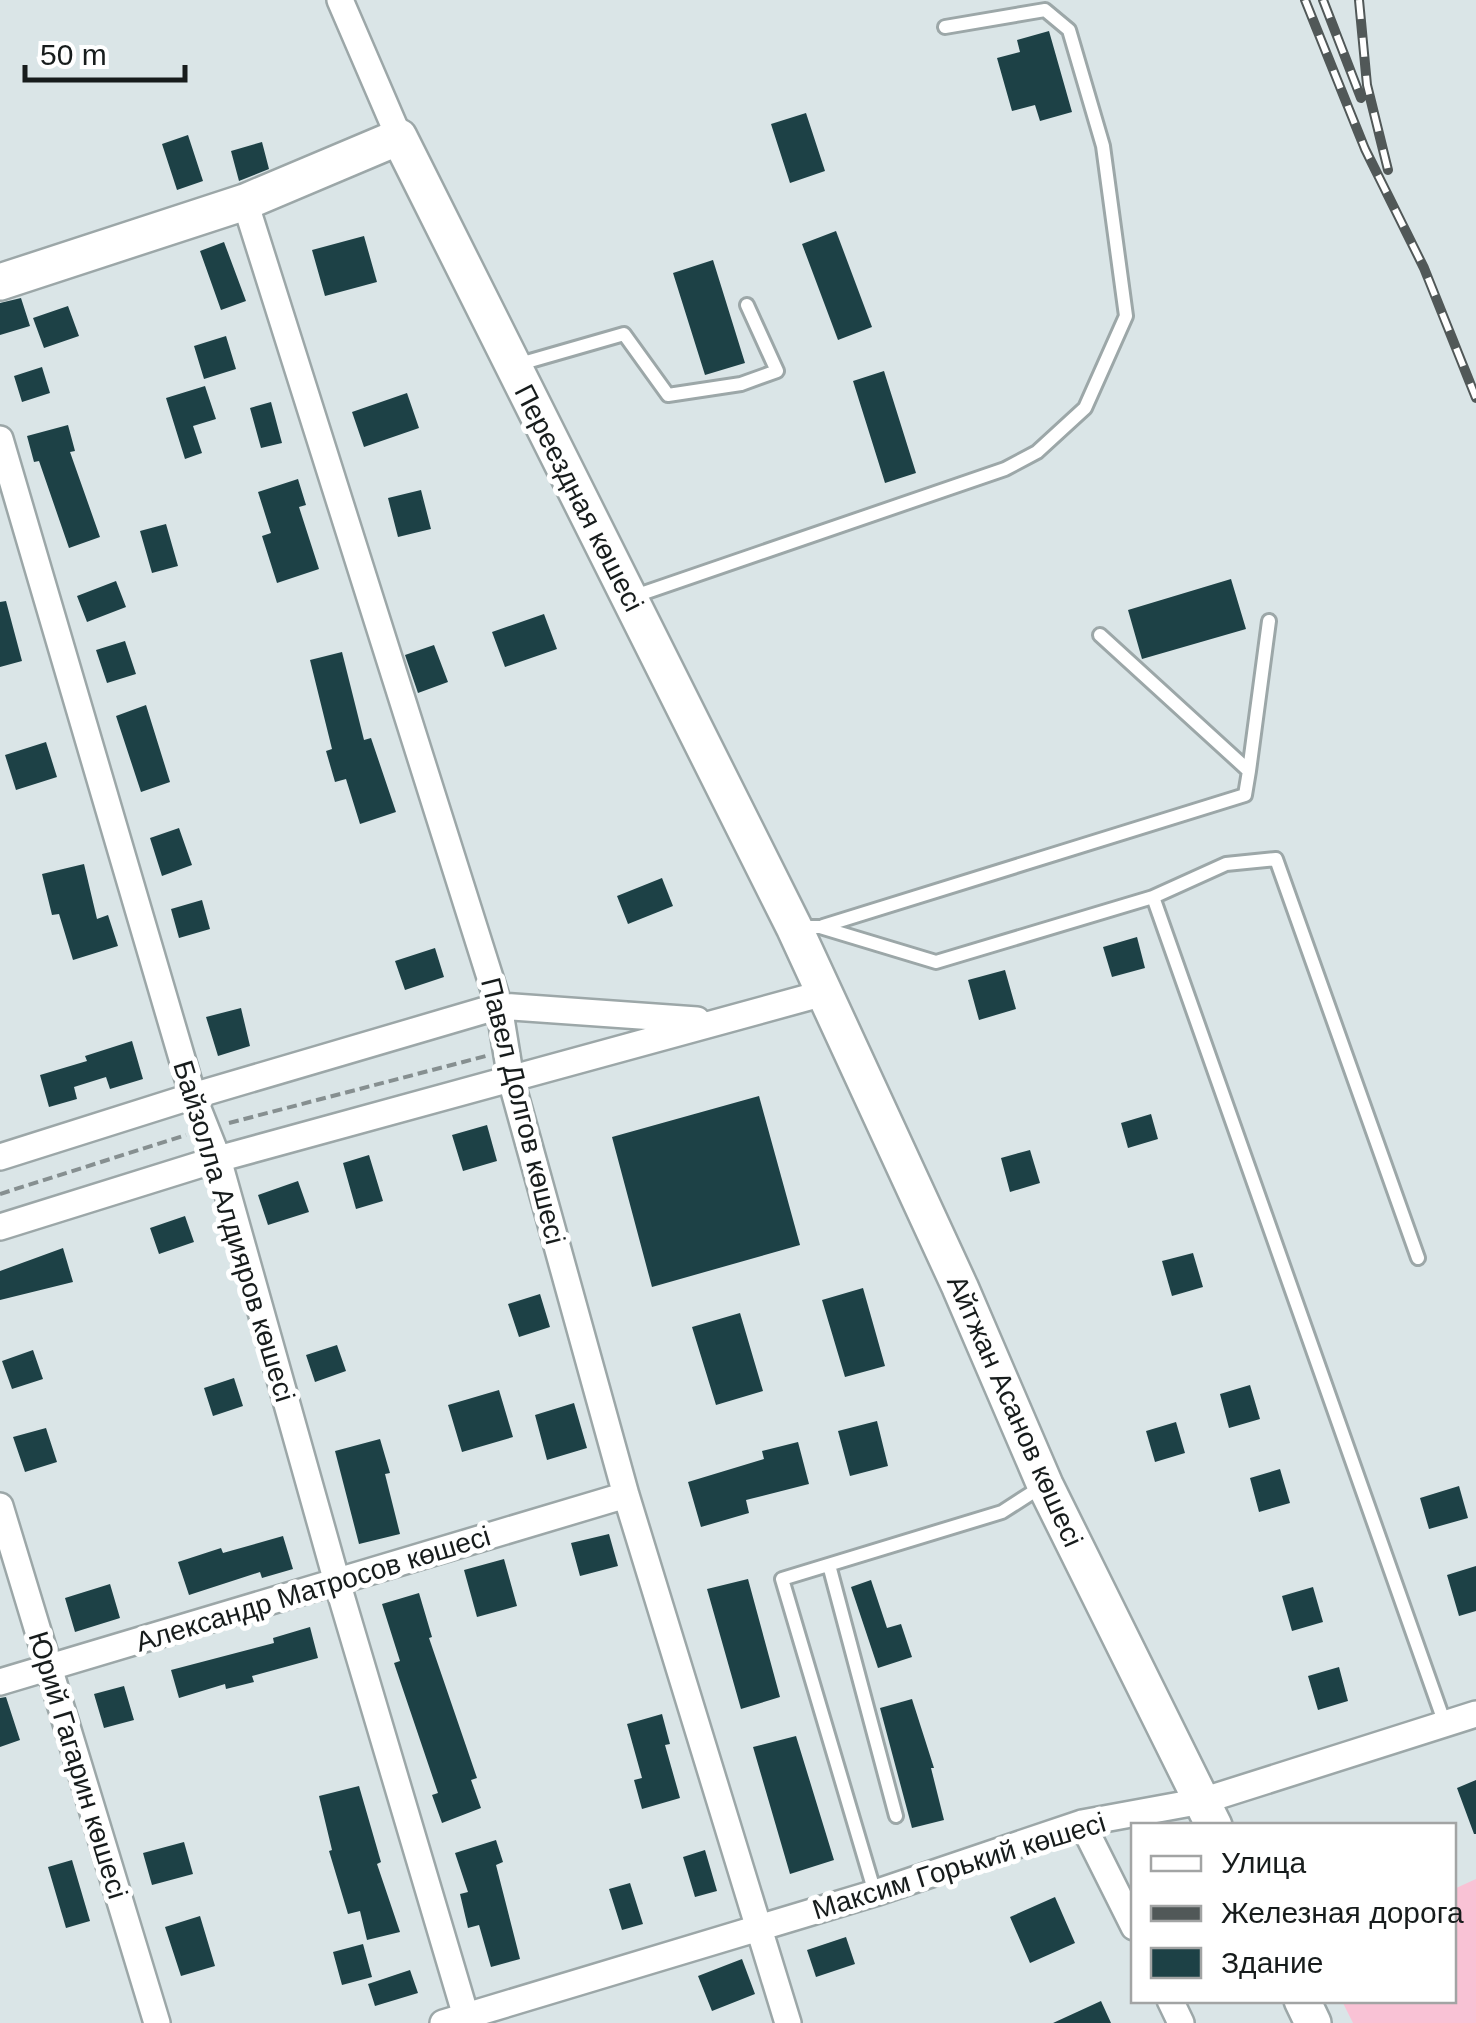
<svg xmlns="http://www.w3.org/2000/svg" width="1476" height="2023" font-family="Arial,sans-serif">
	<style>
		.green { fill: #f9c2d5 }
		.building { fill: #1d4146 }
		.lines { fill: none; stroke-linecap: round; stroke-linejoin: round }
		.lane-casing { stroke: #9ca7a8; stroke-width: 18 }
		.street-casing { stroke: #9ca7a8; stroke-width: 30 }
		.secondary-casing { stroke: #9ca7a8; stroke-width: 40 }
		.path { stroke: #868f90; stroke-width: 4; stroke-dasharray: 10 5; stroke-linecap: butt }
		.lane { stroke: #fff; stroke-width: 12 }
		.street { stroke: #fff; stroke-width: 25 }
		.secondary { stroke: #fff; stroke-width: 35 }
		.rail-casing { stroke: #515858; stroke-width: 10 }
		.rail { stroke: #fff; stroke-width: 6; stroke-dasharray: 19; stroke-linecap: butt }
		.labels { text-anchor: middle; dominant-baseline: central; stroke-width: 10; stroke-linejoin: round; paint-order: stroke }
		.street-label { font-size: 28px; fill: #171c1c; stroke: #fff }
	</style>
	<rect width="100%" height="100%" fill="#dae5e7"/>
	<path class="green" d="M1476,1879V2023H1353L1342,2001L1454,2000V1889Z"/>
	<path class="building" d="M1049,31L1072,112L1040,121L1035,105L1012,111L997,58L1020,52L1017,40Z
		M806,113L825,171L790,183L771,124Z
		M188,135L203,181L177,190L162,144Z
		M262,142L269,169L239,181L231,151Z
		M836,231L872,327L838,340L802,244Z
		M364,236L377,282L325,296L312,250Z
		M224,242L246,301L221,310L200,251Z
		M713,260L745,363L705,375L673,273Z
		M21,298L30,326L0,335V303Z
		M68,306L79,336L44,348L33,318Z
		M226,336L236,369L204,379L194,346Z
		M42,367L50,393L22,402L14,376Z
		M884,371L916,473L885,483L853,381Z
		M205,386L216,419L193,426L202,453L185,459L166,398Z
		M407,393L419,428L364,447L352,412Z
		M271,402L282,443L261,448L250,408Z
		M68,425L75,451L70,452L100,537L69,548L39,461L34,462L27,436Z
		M298,479L306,505L299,507L319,569L277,583L262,536L271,533L258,492Z
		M421,490L431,529L398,537L388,498Z
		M166,524L178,566L152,573L140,531Z
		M1231,579L1246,629L1142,659L1128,610Z
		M116,581L126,607L87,622L77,596Z
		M6,601L22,661L0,667V602Z
		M544,614L557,649L505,667L492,632Z
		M125,641L136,674L107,683L96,650Z
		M434,645L448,682L418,693L405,655Z
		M342,652L364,740L371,738L396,812L360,824L346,779L335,782L326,751L332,749L310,660Z
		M146,705L170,782L141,792L116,716Z
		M46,742L57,777L16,790L5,755Z
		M179,828L192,865L162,876L150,838Z
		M84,864L97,919L108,915L118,946L73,960L59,914L52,915L42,874Z
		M662,878L673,906L628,924L617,896Z
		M202,900L210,929L179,938L171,909Z
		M1137,937L1145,968L1112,977L1103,947Z
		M435,948L444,977L405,990L395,961Z
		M1005,970L1016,1009L979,1020L968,980Z
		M241,1008L250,1046L218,1056L206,1017Z
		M132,1041L143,1079L110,1089L106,1077L74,1087L77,1099L49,1107L40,1075L87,1061L85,1056Z
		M759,1096L800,1245L652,1287L612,1137Z
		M1151,1114L1158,1139L1128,1148L1121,1123Z
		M487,1125L497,1161L463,1171L452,1135Z
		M1030,1150L1040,1183L1010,1192L1001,1158Z
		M369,1155L383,1201L356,1209L343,1163Z
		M298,1181L309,1212L268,1225L258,1195Z
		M185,1216L194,1242L159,1254L150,1228Z
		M63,1248L73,1282L0,1300V1271Z
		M1193,1253L1203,1287L1172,1296L1162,1261Z
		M863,1288L885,1366L845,1377L822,1300Z
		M540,1294L550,1327L519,1337L508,1304Z
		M740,1313L763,1391L716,1405L692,1327Z
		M337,1345L346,1371L315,1382L306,1355Z
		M33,1350L43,1379L12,1389L2,1361Z
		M234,1378L243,1406L213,1416L204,1388Z
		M1250,1385L1260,1419L1229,1428L1220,1394Z
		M499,1390L513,1437L462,1452L448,1405Z
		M574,1403L587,1448L547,1460L535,1415Z
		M877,1421L888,1466L850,1476L838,1431Z
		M1176,1422L1185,1453L1155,1462L1146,1431Z
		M46,1428L57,1462L25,1472L13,1437Z
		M380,1439L390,1473L385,1474L400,1534L359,1544L335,1451Z
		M798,1442L809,1484L746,1500L749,1513L701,1527L688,1482L764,1459L762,1451Z
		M1280,1469L1290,1503L1259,1512L1250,1478Z
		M1459,1486L1468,1518L1429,1529L1420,1498Z
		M609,1534L618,1566L580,1576L571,1543Z
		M283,1536L293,1569L262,1578L260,1572L189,1595L178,1562L221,1548L223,1553Z
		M504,1559L517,1606L477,1617L464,1570Z
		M1476,1566V1611L1459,1616L1447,1575Z
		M748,1579L780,1697L741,1709L707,1589Z
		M871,1580L887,1628L901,1624L912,1657L878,1668L851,1587Z
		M110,1584L120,1618L75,1632L65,1598Z
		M1313,1587L1323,1622L1292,1631L1282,1596Z
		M419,1593L432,1637L429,1638L477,1778L471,1780L481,1808L442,1823L432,1795L438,1793L394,1663L400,1661L382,1604Z
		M310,1627L318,1658L252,1676L254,1682L226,1689L225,1684L179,1698L171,1670L274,1643L273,1638Z
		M1339,1667L1348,1701L1318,1710L1308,1676Z
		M124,1686L134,1720L104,1728L94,1694Z
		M6,1697L20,1740L0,1747V1698Z
		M912,1699L934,1768H931L944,1820L912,1828L880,1708Z
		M662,1714L670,1744L665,1745L680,1798L642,1809L634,1780L642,1778L627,1724Z
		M796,1736L834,1860L790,1874L753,1747Z
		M1476,1780V1834H1474L1457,1788Z
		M359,1786L381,1862L377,1864L400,1932L367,1940L360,1911L348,1914L329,1851L332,1850L319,1796Z
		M496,1840L503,1862L496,1865L520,1959L491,1967L479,1925L468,1928L460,1894L468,1892L455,1853Z
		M184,1842L193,1874L152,1885L143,1853Z
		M705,1850L717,1891L695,1897L683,1857Z
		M72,1860L90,1921L66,1928L48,1867Z
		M630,1883L643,1924L622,1930L609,1889Z
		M1055,1897L1075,1943L1030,1963L1010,1917Z
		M200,1916L215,1966L181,1976L165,1927Z
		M846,1937L855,1964L816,1977L807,1950Z
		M363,1944L372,1977L342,1985L333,1952Z
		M742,1959L755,1994L712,2011L698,1976Z
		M410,1970L418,1993L375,2006L368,1984Z
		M1101,2001L1111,2023H1053Z"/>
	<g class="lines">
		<defs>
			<path id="lane" d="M516,365L624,334L668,395L741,384L777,371L747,305
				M632,597L1005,469L1037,452L1085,408L1126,316L1103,146L1069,30L1045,10L945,27
				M1249,771L1269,621
				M1153,897L1226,864L1276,859L1418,1258
				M823,926L1245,795L1249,771L1100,635
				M798,927H820L936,962L1153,897L1445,1724
				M829,1565L896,1816
				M875,1893L782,1579L1002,1512L1044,1485"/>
			<path id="street" d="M340,0L399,137
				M245,202L499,1006L511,1080L626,1495L788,2023
				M0,439L193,1096L218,1159L337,1582L468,2023
				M0,1157L193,1096L499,1006L697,1020
				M0,1227L218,1159L824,993
				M0,1506L157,2023
				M0,1682L626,1495
				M1082,1823L1134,1927
				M1170,2000L1181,2023
				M443,2023L875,1893L1082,1823L1202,1801L1476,1714"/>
			<path id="secondary" d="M0,282L245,202L399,137L794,927L960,1287L1045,1485L1214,1826
				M1302,2000L1313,2023"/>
		</defs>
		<use href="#lane" class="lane-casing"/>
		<use href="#street" class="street-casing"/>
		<use href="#secondary" class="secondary-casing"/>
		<path class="path" d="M229,1123L486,1056
			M0,1194L186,1135"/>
		<use href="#lane" class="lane"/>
		<use href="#street" class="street"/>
		<use href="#secondary" class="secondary"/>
		<defs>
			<path id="rail" d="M1305,0L1365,149L1424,268L1476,398
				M1323,0L1361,98
				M1359,0L1367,85L1388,170"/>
		</defs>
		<use href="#rail" class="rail-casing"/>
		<use href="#rail" class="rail"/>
	</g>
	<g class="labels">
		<g class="street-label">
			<text transform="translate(579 498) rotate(63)">Переездная көшесі</text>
			<text transform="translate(523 1111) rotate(76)">Павел Долгов көшесі</text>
			<text transform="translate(234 1231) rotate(73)">Байзолла Алдияров көшесі</text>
			<text transform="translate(1015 1411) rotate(66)">Айтжан Асанов көшесі</text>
			<text transform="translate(313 1589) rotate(-17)">Александр Матросов көшесі</text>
			<text transform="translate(78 1765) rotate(73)">Юрий Гагарин көшесі</text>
			<text transform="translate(959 1866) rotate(-17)">Максим Горький көшесі</text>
		</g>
	</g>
	<rect x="1131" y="1823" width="325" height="180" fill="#ffffff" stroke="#a2a4a4" stroke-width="2.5"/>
	<rect x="1151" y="1856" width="50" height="15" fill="#ffffff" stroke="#a2a4a4" stroke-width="2.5"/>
	<text x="1221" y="1873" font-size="30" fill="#171c1c">Улица</text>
	<rect x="1151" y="1906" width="50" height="15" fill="#515858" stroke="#a2a4a4" stroke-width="2.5"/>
	<text x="1221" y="1923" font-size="30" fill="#171c1c">Железная дорога</text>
	<rect x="1151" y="1948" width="50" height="30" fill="#1d4146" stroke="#a2a4a4" stroke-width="2.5"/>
	<text x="1221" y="1973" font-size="30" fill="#171c1c">Здание</text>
	<path d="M25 65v15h160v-15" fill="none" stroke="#171c1c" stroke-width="5"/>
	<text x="40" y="65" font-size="30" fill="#171c1c" stroke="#ffffff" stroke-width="8" paint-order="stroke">50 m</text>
</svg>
